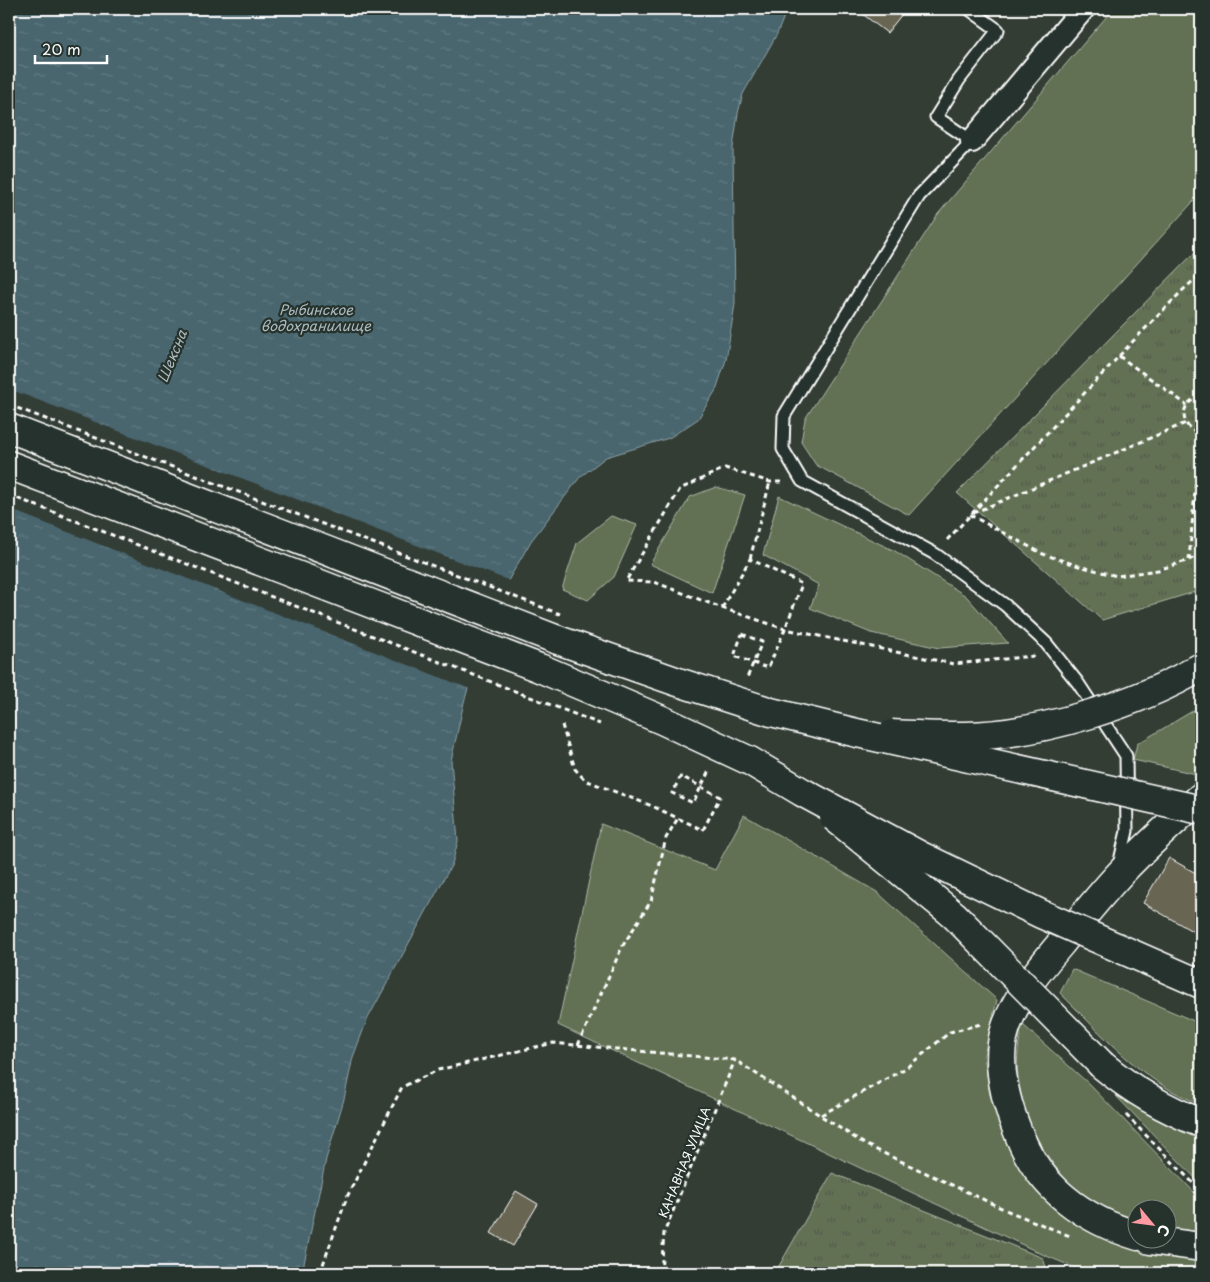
<svg xmlns="http://www.w3.org/2000/svg" width="1210" height="1282" font-family="'Playpen Sans',sans-serif">
	<style>
		.green { fill: #627152; stroke: #b0b8a8 }
		.park { fill: url(#park-tufts); stroke: #b0b8a8 }
		.water { fill: url(#water-ripples); stroke: #91a3a8 }
		.pier { fill: #333d34 }
		.building { fill: #696552; stroke: #fff }
		.lines { fill: none; stroke-linecap: round; stroke-linejoin: round }
		.lane-casing { stroke: #fff; stroke-width: 15 }
		.street-casing { stroke: #fff; stroke-width: 26 }
		.secondary-casing { stroke: #fff; stroke-width: 31 }
		.primary-casing { stroke: #fff; stroke-width: 31 }
		.path { stroke: #fff; stroke-width: 3; stroke-dasharray: 5 4; stroke-linecap: butt }
		.lane { stroke: #26332d; stroke-width: 11 }
		.street { stroke: #26332d; stroke-width: 22 }
		.secondary { stroke: #26332d; stroke-width: 28 }
		.primary { stroke: #26332d; stroke-width: 28 }
		.secondary-bridge-casing { stroke: #fff; stroke-width: 31; stroke-linecap: butt }
		.primary-bridge-casing { stroke: #fff; stroke-width: 31; stroke-linecap: butt }
		.path-bridge { stroke: #fff; stroke-width: 3; stroke-dasharray: 5 4; stroke-linecap: butt }
		.secondary-bridge { stroke: #26332d; stroke-width: 28 }
		.primary-bridge { stroke: #26332d; stroke-width: 28 }
		.labels { text-anchor: middle; dominant-baseline: central; stroke-width: 4.5; stroke-linejoin: round; paint-order: stroke }
		.street-label { font-size: 12px; fill: #fff; stroke: #26332d }
		.water-label { font-size: 14px; font-style: italic; fill: #adbabe; stroke: #26332d }
	</style>
	<defs>
		<pattern id="park-tufts" width="24" height="20" patternUnits="userSpaceOnUse" patternTransform="scale(1.25)"><rect width="24" height="20" fill="#627152"/><path d="M3 7l-1-3M5 7V3M7 7l1-3M15 17l-1-3M17 17v-4M19 17l1-3" fill="none" stroke="#54594e"/></pattern>
		<pattern id="water-ripples" width="26" height="14" patternUnits="userSpaceOnUse" patternTransform="scale(1.25)"><rect width="26" height="14" fill="#48656e"/><path d="M2 4q2-2 4 0t4 0M15 11q2-2 4 0t4 0" fill="none" stroke="#637c84"/></pattern>
	</defs>
	<rect width="100%" height="100%" fill="#333d34"/>
	<filter id="ink" filterUnits="userSpaceOnUse"><feTurbulence type="fractalNoise" baseFrequency=".02" numOctaves="2"/><feDisplacementMap in="SourceGraphic" scale="10" xChannelSelector="R" yChannelSelector="G"/><feConvolveMatrix kernelMatrix="1 2 1 2 8 2 1 2 1" color-interpolation-filters="sRGB"/></filter>
	<g filter="url(#ink)">
		<path class="green" d="M1113,9H1201V193L909,515L816,465L801,442L805,419L938,214Z
			M716,487L745,495L712,593L650,564L690,497Z
			M779,496L895,551L966,596L1008,643L939,648L871,633L810,608L819,585L763,555Z
			M611,516L637,525L614,577L588,600L562,589L577,543Z
			M1201,706V775L1133,760L1137,744Z
			M744,815L877,892L997,1000L984,1055L990,1095L1005,1127L1050,1196L1201,1254V1273H1088L1044,1255L558,1025L601,824L715,870Z
			M1072,969L1201,1024V1104C1143,1084 1102,1034 1060,993Z
			M1022,1024L1088,1083L1201,1199V1232L1168,1228V1210H1138L1137,1220C1120,1214 1101,1207 1086,1197C1048,1169 1024,1122 1018,1077C1016,1059 1019,1041 1022,1024Z
			M1116,1096L1201,1138V1184Z"/>
		<path class="park" d="M1201,246V590L1102,620L957,493Z
			M832,1173L1043,1258L1048,1273H775Z"/>
		<path class="water" d="M9,9H787L777,34L743,94L738,113L733,148L735,304L726,360L716,390L698,419L669,438L606,457L580,477L531,541L509,579L487,626L464,702L451,761L458,841L452,864L367,1020L353,1057L344,1099L326,1159L302,1273H9Z"/>
		<path class="pier" d="M9,389L510,581L490,627L470,689L9,509Z"/>
		<path class="building" d="M856,9H906L887,33Z
			M1169,858L1201,876V936L1143,903Z
			M516,1191L538,1204L513,1246L491,1233Z"/>
		<g class="lines">
			<defs>
				<path id="lane" d="M969,9L998,30L959,80L936,117L972,141L919,196L784,416L783,449L802,481L935,554L1005,605L1046,643L1078,683L1126,756L1127,831L1119,865"/>
				<path id="street" d="M972,141L1083,9"/>
				<path id="secondary" d="M1102,1065C1132,1090 1165,1109 1201,1123
					M1138,1236C1085,1220 1041,1189 1020,1137C1006,1104 994,1062 1006,1027C1017,995 1041,967 1062,942C1080,920 1097,899 1116,878C1142,849 1172,823 1201,797
					M1150,1240L1201,1247"/>
				<path id="primary" d="M9,428L558,640
					M9,465L542,669"/>
			</defs>
			<use href="#lane" class="lane-casing"/>
			<use href="#street" class="street-casing"/>
			<use href="#secondary" class="secondary-casing"/>
			<use href="#primary" class="primary-casing"/>
			<path class="path" d="M1119,356L1187,405
				M1201,397C1178,401 1179,429 1201,434
				M781,482H770L725,468L680,489L626,581L654,582L722,608L785,629L954,664L1034,656
				M973,513L1186,423
				M970,515L1043,554L1079,566L1117,576L1158,570L1189,560L1201,554
				M947,540L1136,338L1184,289L1201,274
				M750,559L770,482
				M1189,560L1200,434
				M722,608L750,559L802,584L785,629L768,668L734,656L742,634
				M562,725L575,769L585,780L652,806L703,830L720,797L681,776
				M578,1045L622,947L651,901L666,838L678,818
				M821,1115L906,1068L950,1032L981,1024
				M1126,1115L1201,1191
				M1160,1269L1173,1273
				M320,1273L347,1197L402,1087L438,1070L553,1043L735,1060L866,1145L1008,1211L1070,1236
				M661,1273L664,1233L735,1060"/>
			<use href="#lane" class="lane"/>
			<use href="#street" class="street"/>
			<use href="#secondary" class="secondary"/>
			<use href="#primary" class="primary"/>
			<defs>
				<path id="secondary-bridge" d="M892,734C917,735 941,736 965,736C1039,735 1138,704 1201,667
					M834,817L954,915L1102,1065"/>
				<path id="primary-bridge" d="M558,640L678,682L771,712L857,733L1201,810
					M542,669L662,720L750,761L802,792L919,855L1041,914L1201,984"/>
			</defs>
			<use href="#secondary-bridge" class="secondary-bridge-casing"/>
			<use href="#primary-bridge" class="primary-bridge-casing"/>
			<path class="path-bridge" d="M9,405L560,614
				M9,495L600,724
				M742,634L762,642L747,678
				M681,776L672,793L693,803L709,771"/>
			<use href="#secondary-bridge" class="secondary-bridge"/>
			<use href="#primary-bridge" class="primary-bridge"/>
		</g>
	</g>
	<g class="labels">
		<g class="street-label">
			<text transform="translate(684 1162) rotate(-68)">КАНАВНАЯ УЛИЦА</text>
		</g>
		<g class="water-label">
			<text x="316" y="309">Рыбинское<tspan x="316" dy="16">водохранилище</tspan></text>
			<text transform="translate(172 356) rotate(-68)">Шексна</text>
		</g>
	</g>
	<rect width="1210" height="1282" fill="none" stroke="#26332d" stroke-width="30"/>
	<rect x="15" y="15" width="1180" height="1252" fill="none" stroke="#fff" stroke-width="2" filter="url(#ink)"/>
	<g transform="translate(1152 1224) rotate(119)"><circle r="24" fill="#26332d" stroke="#7d8581"/>
	<path d="M0-4L9 19L0 12L-9 19Z" fill="#ff9aa2"/>
	<text y="-8" font-size="14" font-weight="bold" text-anchor="middle" fill="#ffffff">С</text>
	</g>
	<path d="M35 55v8h72v-8" fill="none" stroke="#ffffff" stroke-width="2.5"/>
	<text x="42" y="55" font-size="15" fill="#ffffff" stroke="#26332d" stroke-width="4" paint-order="stroke">20 m</text>
</svg>
